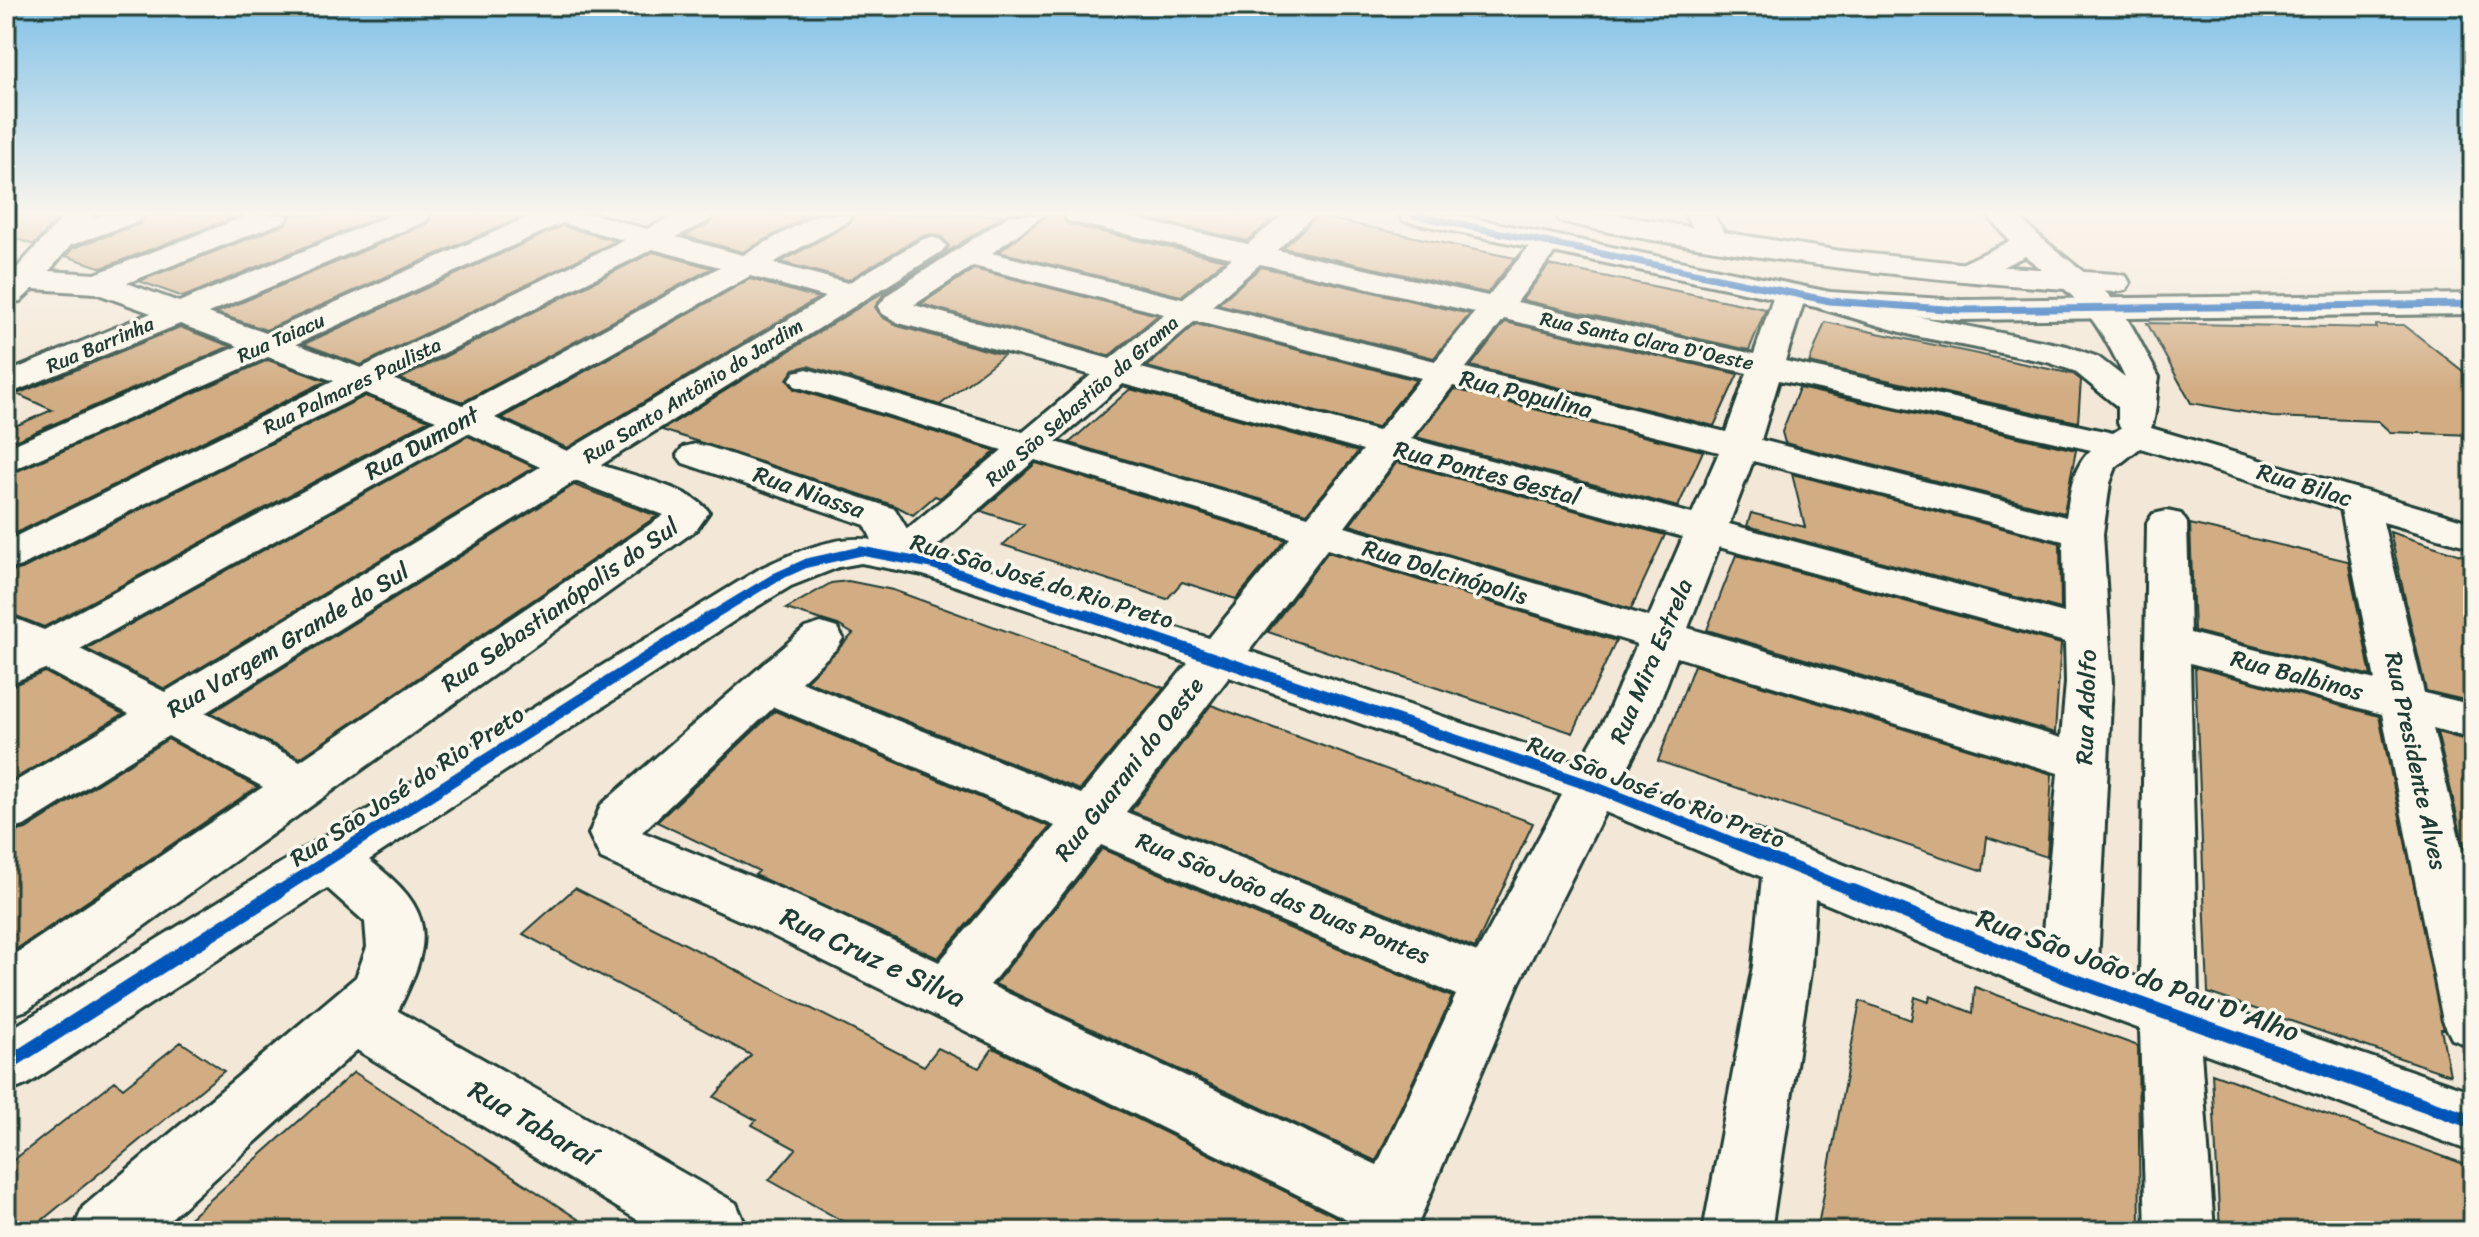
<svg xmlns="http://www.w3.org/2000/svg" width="2479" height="1237" font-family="Sriracha,sans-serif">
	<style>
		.building { fill: #d2ad84; stroke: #1f3d34; stroke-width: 2 }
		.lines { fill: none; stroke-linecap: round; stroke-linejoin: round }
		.minor-casing { stroke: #1f3d34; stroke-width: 6 }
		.major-casing { stroke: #1f3d34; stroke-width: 6 }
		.minor { fill: #fbf7ec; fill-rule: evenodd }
		.major { fill: #fbf7ec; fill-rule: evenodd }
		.cycleway-far3-casing { stroke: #fbf7ec; stroke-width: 11 }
		.cycleway-far2-casing { stroke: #fbf7ec; stroke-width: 13 }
		.cycleway-far1-casing { stroke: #fbf7ec; stroke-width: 16 }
		.cycleway-casing { stroke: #fbf7ec; stroke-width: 19 }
		.cycleway-far3 { stroke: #0057b8; stroke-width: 7 }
		.cycleway-far2 { stroke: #0057b8; stroke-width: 9 }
		.cycleway-far1 { stroke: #0057b8; stroke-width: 11 }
		.cycleway { stroke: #0057b8; stroke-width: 14 }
		.labels { text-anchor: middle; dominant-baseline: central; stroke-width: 7; stroke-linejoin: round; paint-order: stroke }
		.far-street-label { font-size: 20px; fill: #1f3d34; stroke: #fbf7ec }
		.street-label { font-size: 24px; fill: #1f3d34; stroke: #fbf7ec }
		.near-street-label { font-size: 28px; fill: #1f3d34; stroke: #fbf7ec }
	</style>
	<rect width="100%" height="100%" fill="#f3e8d7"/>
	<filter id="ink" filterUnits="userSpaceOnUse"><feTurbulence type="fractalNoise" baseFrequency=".0125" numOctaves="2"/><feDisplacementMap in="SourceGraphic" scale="16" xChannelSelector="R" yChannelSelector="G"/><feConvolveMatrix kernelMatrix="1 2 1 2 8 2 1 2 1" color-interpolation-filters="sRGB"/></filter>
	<g filter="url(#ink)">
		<path class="building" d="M6,215H61L34,245L6,235Z
			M146,215H240L102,268L66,256L73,248L140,224Z
			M292,215H383L183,297L139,281L286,224Z
			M433,215H525L266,330L216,313L427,224Z
			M715,215H809L743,252L684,236L709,224Z
			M855,215H1004L885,292L875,307L882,317L898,326L1004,355L940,405L808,366L794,369L787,379L794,389L996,451L940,498L935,496L913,515L896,506L662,430L943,255L949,246L942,237L932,234L920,237L848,280L781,262L849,224Z
			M1047,215H1061L1067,224L1225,260L1181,296L999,252Z
			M1133,215H1278L1247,241Z
			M1317,216L1466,248L1515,258L1487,293L1283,248Z
			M562,226L616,241L361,365L304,344Z
			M653,252L712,268L463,402L400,379Z
			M1549,265L1603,276L1766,309L1749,350L1522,300Z
			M1261,267L1470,314L1434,358L1218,304Z
			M974,269L1158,315L1109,356L921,304Z
			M750,279L818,298L567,448L502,418Z
			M1505,322L1738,374L1714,426L1471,366Z
			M1825,322L2073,374L2081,380L2078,422L1809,363Z
			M2147,323L2376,328V325H2404L2473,379V435L2390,432L2378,421L2272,417L2191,403Z
			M1196,324L1416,380L1377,428L1147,367Z
			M180,327L230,346L6,445V430L52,410L17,394Z
			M268,360L326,381L6,538V476Z
			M1799,388L2076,450L2064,513L1785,443L1782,432Z
			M1130,389L1358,452L1307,513L1069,443Z
			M1454,389L1703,451L1678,507L1416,437Z
			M365,396L429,420L44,627L6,612V573L22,569Z
			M468,436L534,467L165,689L86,649Z
			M1397,462L1665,535L1631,609L1350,525Z
			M1036,463L1285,540L1236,599L1182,582L1167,599L1003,545L1024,525L981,511Z
			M1792,474L2060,543L2061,609L1747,526L1751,513L1805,527Z
			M574,485L657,516L300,758L211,713Z
			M2190,524L2348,561L2371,676L2194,631Z
			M2390,532L2473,559V702L2426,691Z
			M1328,552L1616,641L1573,733L1268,632Z
			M1736,555L2061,644L2055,733L1707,630Z
			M848,581L893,590L1164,688L1080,790L806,681L853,634L838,625L786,609L831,583Z
			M1694,665L2052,774L2047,857L1987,837L1983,871L1658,761Z
			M2195,667L2379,716L2444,1029H2441L2450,1075L2208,993Z
			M45,672L123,714L6,784V688Z
			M1211,705L1533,823L1475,948L1131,811Z
			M775,711L1050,827L938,958L755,875L759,871L657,822Z
			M2437,732L2473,742V883Z
			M168,739L257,787L6,956V834L26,829Z
			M1102,849L1452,997L1376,1161L995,984Z
			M575,888L924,1066L938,1048L979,1068L993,1048L1347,1222L1344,1231H860L769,1180L796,1149L752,1125L756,1120L714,1097L751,1055L523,934Z
			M1975,987L2138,1046L2140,1231H1817L1860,1001L1911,1020L1915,997L1929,1002L1930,996L1973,1013Z
			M181,1042L224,1071L29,1231H6V1166L115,1081L123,1088Z
			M354,1072L452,1136L596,1231H175Z
			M2212,1073L2467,1165L2473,1198V1231H2220Z"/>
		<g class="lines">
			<defs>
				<path id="minor" d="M65,215H94L92,218L101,215H143L139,221L71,245L49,271L95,274L249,215H289L285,221L127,283L179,302L391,215H430L426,221L208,313L266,333L533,215H597L647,229L675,215H712L708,221L676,237L743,255L816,215H852L848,221L773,263L848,283L921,240L931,237L941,240L946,246L941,252L601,465C630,475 692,488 709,512L697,529L27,1010L6,1017V960L263,787L168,736L24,826L6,831V787L129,714L45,669L6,685L8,649L6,615L44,630L436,420L365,393L21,566L6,570V541L334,381L268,357L6,473V448L238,346L180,324L6,395V373L151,313L95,293L33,289L20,301L6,303V280ZM562,223L624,240L361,368L296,344ZM653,249L720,267L463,405L392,379ZM750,276L826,297L567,451L495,418ZM468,433L540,467L165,692L80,649ZM575,481L664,515L300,761L205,713Z
					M1010,215H1044L992,253L1182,299L1232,258L1068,221L1064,215H1118L1248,244L1283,215H1314L1277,250L1488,296L1537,237L1547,234L1557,237L1562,243L1517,302L1754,354L1774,295L1779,288L1790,286L1801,288L1806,295L1785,361L2113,433L2121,428L2118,423V407L2074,371L2047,362L1915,336L1819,308L1814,301L1819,294L1830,292L1920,317L2067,346L2098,357L2125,378C2097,317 2077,296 2025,256L1979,278L1968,281L1957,278L1953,272L1957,266L2010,241L1987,215H2017C2047,247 2086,269 2115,302C2133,323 2145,353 2159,377C2156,392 2157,415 2151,428L2473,523V548L2383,522L2424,693L2473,705V739L2433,728L2473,896V1047L2452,1039L2443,1021L2382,714L2190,663L2198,998L2473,1092V1152L2201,1052L2214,1231H2146L2140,1029L2047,995L1815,899L1811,966L1771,1231H1703L1753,966L1762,877L1605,812L1519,983L1415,1231H1347L1351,1221L753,926L601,859L589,834L601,805L805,628L821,623L837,628L843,638L837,648L801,682L1081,794L1188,663L923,575L861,563L839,567L791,586L740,617L369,860C437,911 433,940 398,1011L736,1203L748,1231H656L357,1050L157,1231H73L83,1207L356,977L367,947L365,922L327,888L28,1084L6,1093V1032L761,568C794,553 836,534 872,540L865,525L683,463L677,455L683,447L696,444L709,447L895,509L907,529L1002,450L795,386L790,379L795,372L807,369L1023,432L1091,375L899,323L883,314L878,307L887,295ZM1260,264L1475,312L1435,361L1212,306ZM973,266L1164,314L1110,359L914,305ZM1504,319L1747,373L1726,432L1466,368ZM1195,321L1421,378L1378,431L1141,368ZM1779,380L2091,450C2072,467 2070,494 2066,517L1761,440ZM1123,384L1363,450L1308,516L1056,442ZM1453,386L1719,452L1692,514L1411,439ZM2140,448L2341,509L2375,680L2190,633L2187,523L2181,514L2167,511L2153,514L2147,523L2140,978L2098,964L2112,683L2103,534L2110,483L2116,467ZM1396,459L1683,537L1649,617L1345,527ZM1035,460L1290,538L1209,638L931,551ZM1753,461L2063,541L2064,613L1729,524ZM1719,547L2065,642L2066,683L2061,738L1688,628ZM1327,549L1637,644L1606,717L1580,763L1249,651ZM1677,657L2058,773L2042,942L1622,778L1654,717ZM1229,677L1562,795L1477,952L1126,812ZM774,707L1055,826L939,962L793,894L642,832ZM1101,845L1456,995L1377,1165L990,985Z
					M1685,215H1713L1730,241L1725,247L1715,250L1705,247Z"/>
				<path id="major" d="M1400,215H1457L1830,292L1960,300L2473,294V314L1960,320L1830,310L1414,223L1404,221Z
					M1556,215H1616L1841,251L1978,265L2115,274L2126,276L2130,283L2126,290L2115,292C1985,285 1856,272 1728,252C1672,243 1615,235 1560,221Z"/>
			</defs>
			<use href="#minor" class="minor-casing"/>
			<use href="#major" class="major-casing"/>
			<use href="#minor" class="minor"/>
			<use href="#major" class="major"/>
			<defs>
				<path id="cycleway-far3" d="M1414,215L1830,301L1960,310L2473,304"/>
				<path id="cycleway-far2" d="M710,617L776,577L807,563L861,551L931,564L1093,617"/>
				<path id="cycleway-far1" d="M1087,615L1595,787L1858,893
					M276,893L713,615"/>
				<path id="cycleway" d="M1853,891L2068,978L2473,1122
					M6,1065L279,891"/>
			</defs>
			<use href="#cycleway-far3" class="cycleway-far3-casing"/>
			<use href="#cycleway-far2" class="cycleway-far2-casing"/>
			<use href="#cycleway-far1" class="cycleway-far1-casing"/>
			<use href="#cycleway" class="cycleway-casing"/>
			<use href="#cycleway-far3" class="cycleway-far3"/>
			<use href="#cycleway-far2" class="cycleway-far2"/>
			<use href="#cycleway-far1" class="cycleway-far1"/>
			<use href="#cycleway" class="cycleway"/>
		</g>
	</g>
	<linearGradient id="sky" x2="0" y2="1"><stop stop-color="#82c2e8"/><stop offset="0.55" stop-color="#faf5ed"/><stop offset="1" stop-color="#faf5ed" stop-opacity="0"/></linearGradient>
	<rect width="2479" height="388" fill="url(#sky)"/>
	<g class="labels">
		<g class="far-street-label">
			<text transform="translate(281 338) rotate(-24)">Rua Taiacu</text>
			<text transform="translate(1647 341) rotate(12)">Rua Santa Clara D'Oeste</text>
			<text transform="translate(100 345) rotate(-23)">Rua Barrinha</text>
			<text transform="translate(352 386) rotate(-26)">Rua Palmares Paulista</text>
			<text transform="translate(693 391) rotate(-32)">Rua Santo Antônio do Jardim</text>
			<text transform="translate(1082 401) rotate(-41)">Rua São Sebastião da Grama</text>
		</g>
		<g class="street-label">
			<text transform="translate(1526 394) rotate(14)">Rua Populina</text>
			<text transform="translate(422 443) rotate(-29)">Rua Dumont</text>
			<text transform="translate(1487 473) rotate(15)">Rua Pontes Gestal</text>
			<text transform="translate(2305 485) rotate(17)">Rua Bilac</text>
			<text transform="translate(809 492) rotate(19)">Rua Niassa</text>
			<text transform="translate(1445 572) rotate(17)">Rua Dolcinópolis</text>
			<text transform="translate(1042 581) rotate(17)">Rua São José do Rio Preto</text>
			<text transform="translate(560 605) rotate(-35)">Rua Sebastianópolis do Sul</text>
			<text transform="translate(288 640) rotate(-31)">Rua Vargem Grande do Sul</text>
			<text transform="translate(1651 661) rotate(-67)">Rua Mira Estrela</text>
			<text transform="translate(2297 675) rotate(15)">Rua Balbinos</text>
			<text transform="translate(2086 707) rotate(-88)">Rua Adolfo</text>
			<text transform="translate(2416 761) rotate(78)">Rua Presidente Alves</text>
			<text transform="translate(1129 769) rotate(-52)">Rua Guarani do Oeste</text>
			<text transform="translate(407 786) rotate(-33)">Rua São José do Rio Preto</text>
			<text transform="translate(1656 792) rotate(21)">Rua São José do Rio Preto</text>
			<text transform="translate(1283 898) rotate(22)">Rua São João das Duas Pontes</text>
		</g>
		<g class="near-street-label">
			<text transform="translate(873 957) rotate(25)">Rua Cruz e Silva</text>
			<text transform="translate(2138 975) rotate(20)">Rua São João do Pau D'Alho</text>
			<text transform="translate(533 1123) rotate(30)">Rua Tabaraí</text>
		</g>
	</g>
	<rect width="2479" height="1237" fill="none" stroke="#fbf7ec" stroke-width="32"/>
	<rect x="16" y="16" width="2447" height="1205" fill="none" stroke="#1f3d34" stroke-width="3" filter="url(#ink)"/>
</svg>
